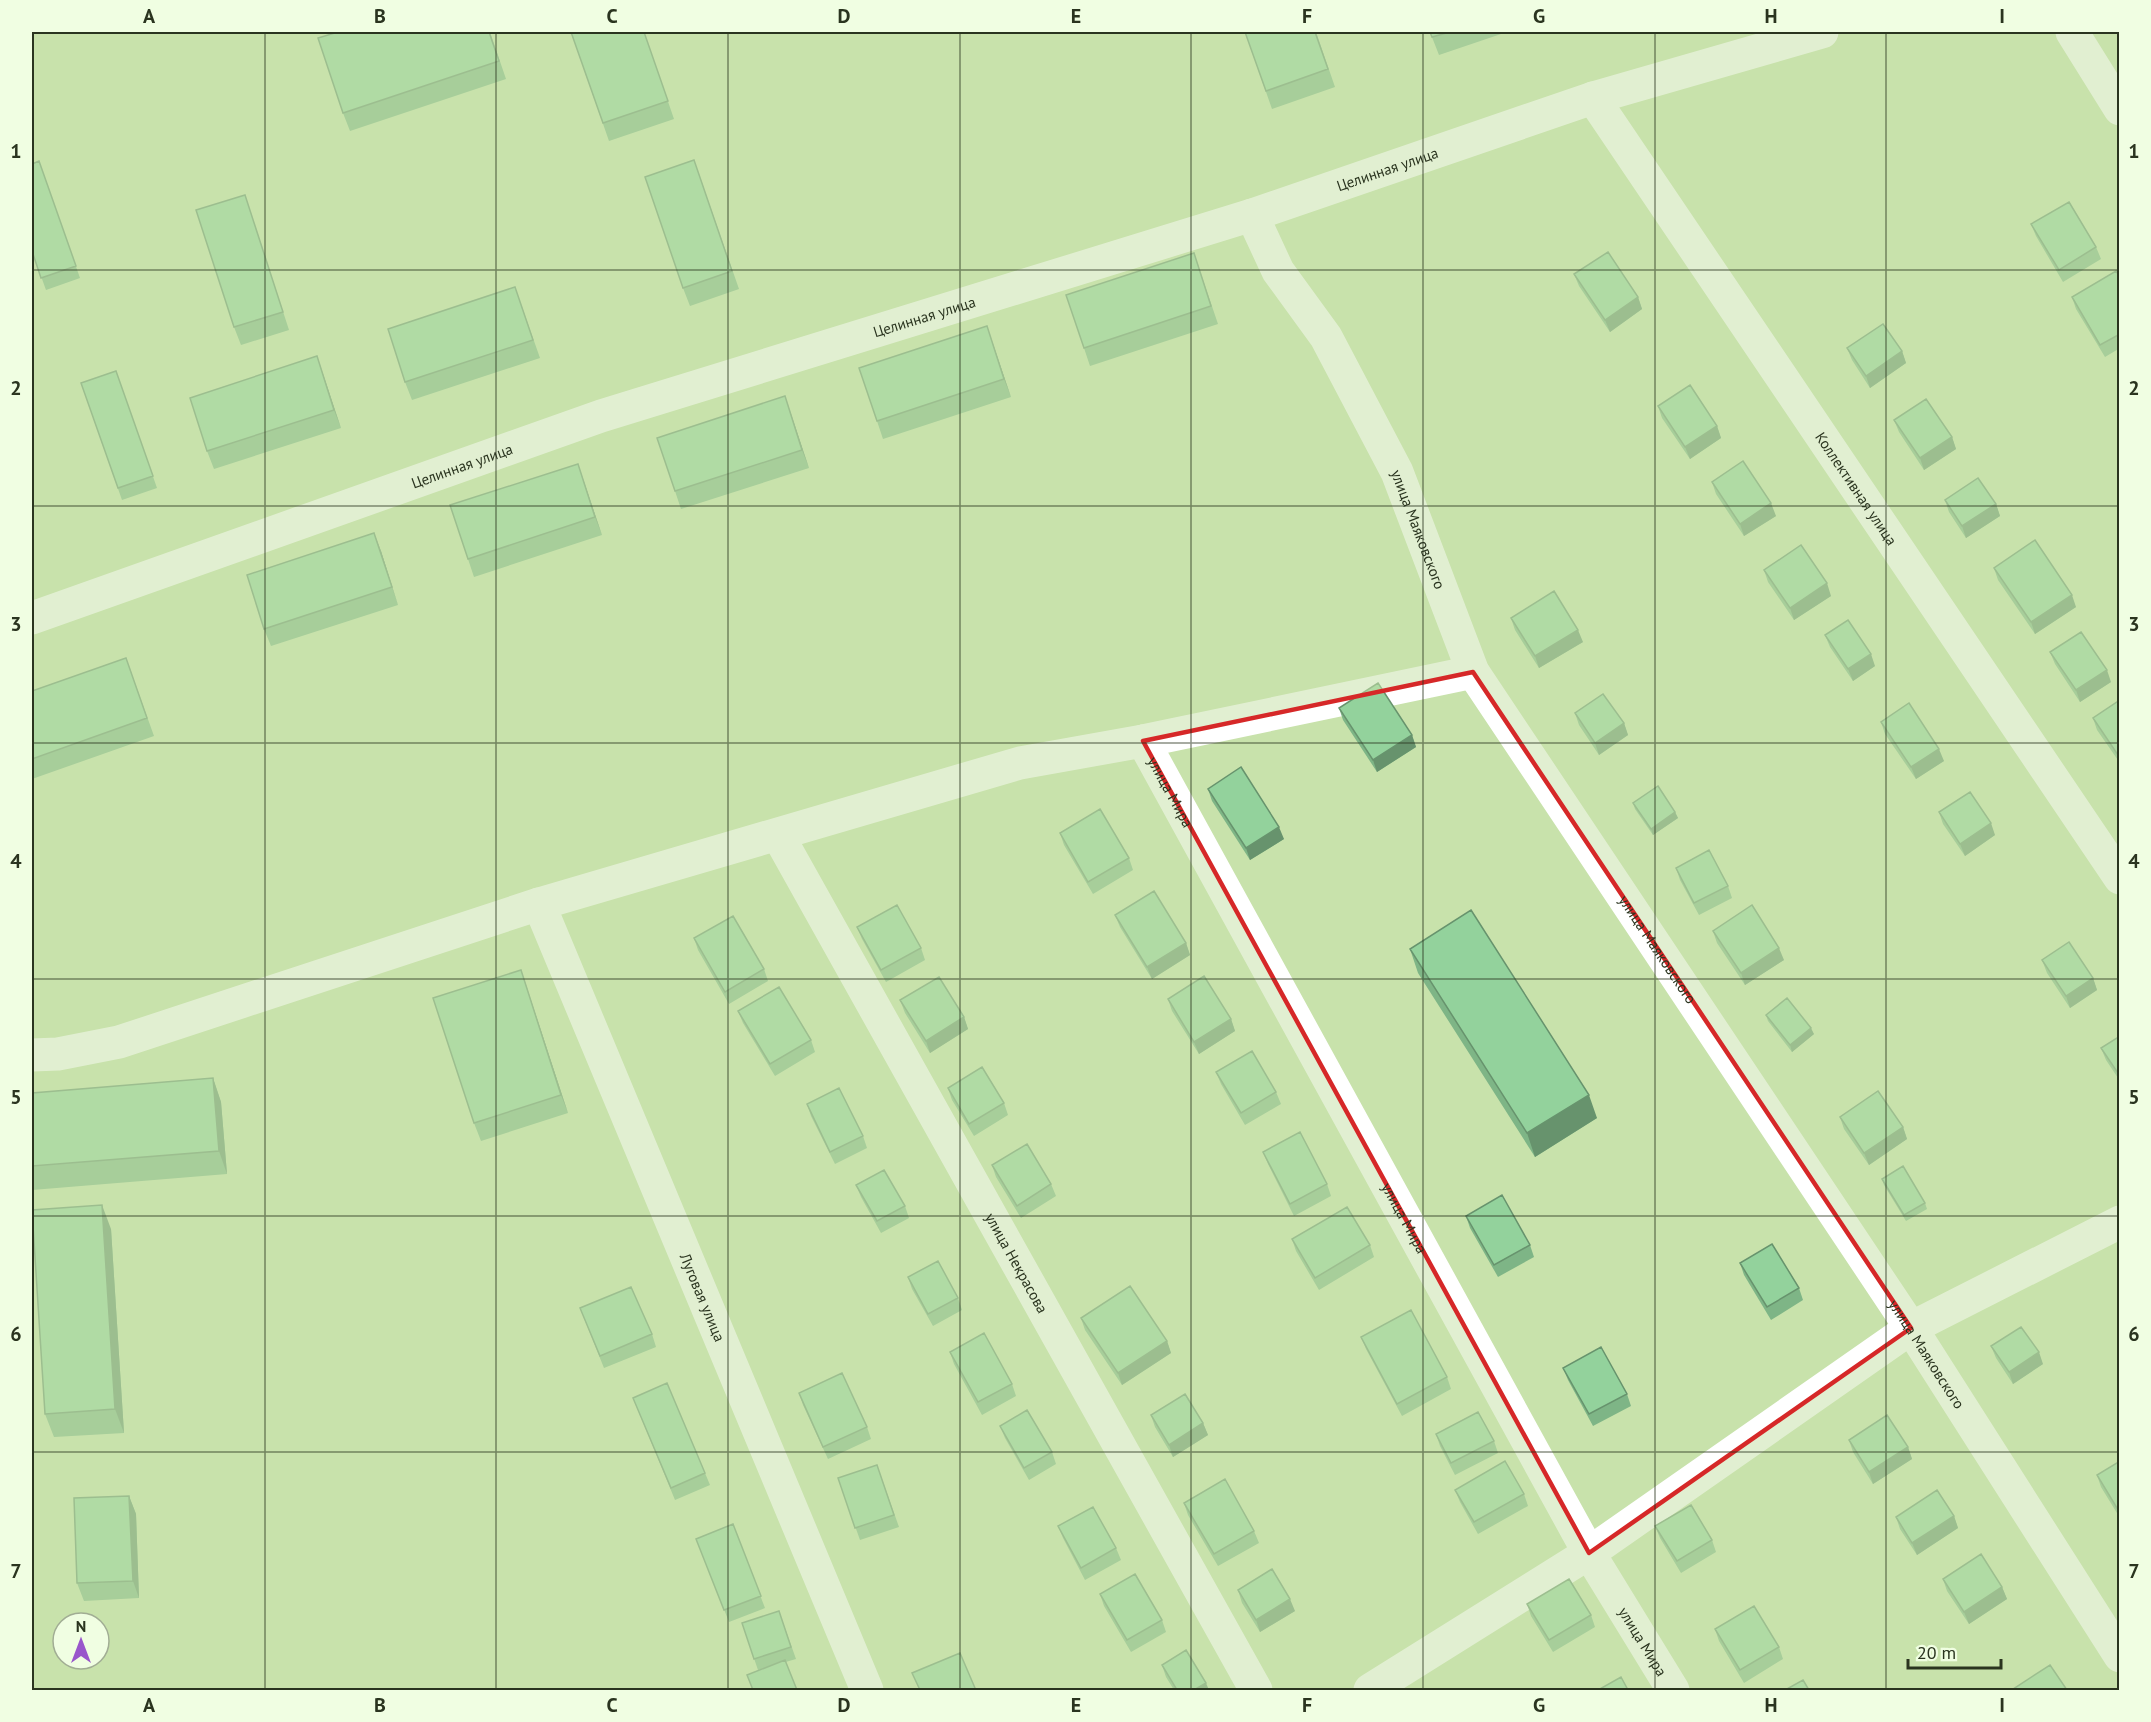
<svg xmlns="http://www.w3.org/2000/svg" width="2151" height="1722" font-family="'PT Sans',sans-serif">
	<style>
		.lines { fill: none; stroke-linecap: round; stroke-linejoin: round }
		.minor { stroke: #fff; stroke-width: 33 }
		.wall { fill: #7eb586 }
		.shaded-wall { fill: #67936d }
		.building { fill: #93d29c; stroke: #67936d; stroke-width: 1.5 }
		.marked { fill: none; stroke: #d62828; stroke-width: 4.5; stroke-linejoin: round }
		.grid { fill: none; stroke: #2a341f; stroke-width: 1.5; stroke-opacity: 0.55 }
		.labels { text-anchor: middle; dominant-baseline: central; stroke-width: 5; stroke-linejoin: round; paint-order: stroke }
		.street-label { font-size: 15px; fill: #2a341f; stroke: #f0fee2 }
		.neatline { fill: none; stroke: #2a341f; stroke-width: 2 }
		.grid-label { font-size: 20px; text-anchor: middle; font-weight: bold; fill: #2a341f }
	</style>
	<rect width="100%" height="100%" fill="#c8e2ab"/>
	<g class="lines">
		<g class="minor">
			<path d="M2072,32L2120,109"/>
			<path id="s1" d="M1593,98L2120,878"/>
			<path id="s2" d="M1252,215L1278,271L1326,337L1397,472L1473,672L1911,1328L2120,1656"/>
			<path id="s3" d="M32,618L601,416L1252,215L1593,98L1822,32"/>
			<path id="s4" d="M1143,741L1589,1553L1673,1690"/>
			<path id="s5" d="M778,835L1256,1690"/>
			<path id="s6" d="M539,904L867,1690"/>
			<path d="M32,1055L58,1054L119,1042L539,904L1020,763L1143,741L1473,672"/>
			<path d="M1370,1690L1589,1553L1911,1328L2120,1222"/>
		</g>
	</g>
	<path class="wall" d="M338,32H490L506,79L350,131L343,113Z
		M571,32H644L674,119L609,141Z
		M1245,32H1316L1335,87L1272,109Z
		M1430,32H1501V34L1439,55Z
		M694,160L739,289L690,306L683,288Z
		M39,161L80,278L46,290L32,251Z
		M251,213L289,330L241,345L234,327Z
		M2031,224L2096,247L2101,259L2063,282L2036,236Z
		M1194,253L1218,324L1090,366L1084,348Z
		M1574,274L1638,297L1642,309L1610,332L1579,286Z
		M2120,277V348L2105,357L2076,309L2072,297Z
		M515,287L540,358L412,400L405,382Z
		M993,344L1011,397L883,439L877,421Z
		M1847,348L1902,351L1906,363L1870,388L1852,360Z
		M116,371L157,488L122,500L81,383Z
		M323,374L341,428L214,469L207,451Z
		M1658,406L1717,426L1721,438L1690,459L1662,418Z
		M791,414L809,468L681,509L675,491Z
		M1894,420L1952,437L1956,449L1924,470L1899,432Z
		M578,464L602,535L474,577L468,559Z
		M1712,482L1776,516L1744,536L1716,494Z
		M1945,500L1996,504L2000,516L1966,538L1949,512Z
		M381,551L398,605L271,646L264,629Z
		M1994,568L2076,607L2035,634L1998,580Z
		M1764,570L1831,596L1794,620L1768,582Z
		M1511,618L1583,642L1539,668L1515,630Z
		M1825,635L1875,666L1853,681L1830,647Z
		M2050,652L2111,682L2080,702L2055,664Z
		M126,658L154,736L32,779V691Z
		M2120,700V763L2097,730L2093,718Z
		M1339,708L1412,735L1416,747L1377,772L1343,720Z
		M1575,713L1624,723L1628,735L1599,755L1579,725Z
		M1881,722L1944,761L1916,779L1885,734Z
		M1208,789L1284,839L1250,860L1212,801Z
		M1633,803L1675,812L1678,818L1653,835L1635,809Z
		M1939,812L1995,835L1965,856L1943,824Z
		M1060,833L1129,858L1133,870L1093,894L1064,845Z
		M1676,868L1728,886L1732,898L1699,915L1680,880Z
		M1115,915L1186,943L1190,955L1152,979L1120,927Z
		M857,927L921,948L925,960L886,982L862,939Z
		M1713,931L1784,960L1745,985L1717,943Z
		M694,938L764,969L768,981L729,1004L698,950Z
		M1410,949L1597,1118L1535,1157L1418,973Z
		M2042,960L2093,978L2097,990L2070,1008L2047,973Z
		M521,970L568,1113L481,1141L474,1123Z
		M1168,999L1231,1019L1235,1031L1199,1054L1172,1011Z
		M900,1000L964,1017L968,1029L930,1053L905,1013Z
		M738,1011L811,1040L815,1052L775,1076L743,1023Z
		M1766,1015L1814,1034L1792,1052L1768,1021Z
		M2120,1036V1081L2106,1060L2101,1048Z
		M1216,1072L1276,1092L1281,1104L1245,1125L1221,1084Z
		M213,1078L221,1102L227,1174L32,1190V1093Z
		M948,1088L1004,1103L1008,1115L974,1136L952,1100Z
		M807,1104L863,1136L867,1148L835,1164L811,1116Z
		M1840,1117L1903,1127L1907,1139L1869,1165L1844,1129Z
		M1263,1152L1327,1184L1331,1196L1294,1216L1268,1164Z
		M992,1165L1051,1184L1056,1196L1021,1218L996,1177Z
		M1882,1179L1925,1203L1927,1209L1906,1221L1884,1185Z
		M856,1185L905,1206L909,1218L881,1233L861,1197Z
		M1466,1216L1530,1245L1534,1257L1498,1277L1470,1228Z
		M111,1229L124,1433L54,1437L45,1414Z
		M1292,1239L1370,1245L1374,1257L1319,1290L1296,1251Z
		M1740,1263L1799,1288L1803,1300L1771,1320L1744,1275Z
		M908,1277L958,1298L962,1310L933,1326L912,1289Z
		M580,1308L652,1334L656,1347L604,1368Z
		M1081,1318L1167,1341L1171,1353L1122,1385L1085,1330Z
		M1361,1337L1447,1377L1451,1389L1402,1416L1366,1349Z
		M1991,1346L2043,1364L2013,1384L1996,1358Z
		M950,1352L1012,1384L1016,1396L982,1415L954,1364Z
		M1563,1368L1627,1394L1631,1406L1593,1426L1568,1380Z
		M799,1393L867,1427L871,1439L828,1459L803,1405Z
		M633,1398L705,1473L710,1485L675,1500Z
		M1151,1415L1203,1423L1208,1435L1173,1457L1155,1427Z
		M1000,1426L1052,1452L1056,1464L1029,1480L1005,1438Z
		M1436,1434L1494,1441L1498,1453L1455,1475L1440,1446Z
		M1849,1440L1908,1447L1912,1459L1873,1484L1853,1452Z
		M2120,1461V1518L2101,1487L2097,1475Z
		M877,1465L899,1527L860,1540L838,1478Z
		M1455,1490L1524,1494L1528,1506L1478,1534L1460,1502Z
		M129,1496L136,1514L139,1598L84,1601L77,1583Z
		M1184,1503L1254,1531L1259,1543L1218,1566L1188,1515Z
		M1954,1516L1958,1528L1917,1555L1900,1529L1896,1517Z
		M733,1524L765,1608L729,1622L701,1551Z
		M1058,1526L1116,1548L1121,1560L1085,1580L1063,1538Z
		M1655,1526L1712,1540L1716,1552L1681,1573L1660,1538Z
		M1943,1579L2002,1587L2007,1599L1969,1624L1947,1591Z
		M1238,1590L1295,1611L1260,1632L1242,1603Z
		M1100,1594L1162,1620L1166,1632L1131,1652L1104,1606Z
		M1527,1604L1591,1615L1595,1627L1553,1652L1531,1616Z
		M779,1611L796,1659L758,1670L742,1623Z
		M1715,1629L1779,1647L1783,1659L1744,1683L1719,1641Z
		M1162,1665L1209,1690H1174L1166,1677Z"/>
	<path class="shaded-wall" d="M1638,297L1642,309L1610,332L1605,320Z
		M987,326L993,344L1011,397L1004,379Z
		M1902,351L1906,363L1870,388L1866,376Z
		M317,356L341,428L334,410Z
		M785,396L809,468L802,450Z
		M1717,426L1721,438L1690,459L1685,447Z
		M1952,437L1956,449L1924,470L1920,458Z
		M578,464L584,482L602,535L595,517Z
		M1771,503L1776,516L1744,536L1740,524Z
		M1996,504L2000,516L1966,538L1962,526Z
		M374,533L381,551L398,605Z
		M1827,583L1831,596L1794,620L1790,608Z
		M2072,595L2076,607L2035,634L2031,622Z
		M1578,630L1583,642L1539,668L1535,656Z
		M1871,654L1875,666L1853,681L1848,669Z
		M2107,670L2111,682L2080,702L2076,690Z
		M1624,723L1628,735L1599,755L1595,743Z
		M1412,735L1416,747L1377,772L1373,760Z
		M1939,749L1944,761L1916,779L1911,767Z
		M1675,812L1678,818L1653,835L1651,829Z
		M1991,823L1995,835L1965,856L1960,844Z
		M1279,827L1284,839L1250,860L1246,848Z
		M1186,943L1190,955L1152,979L1147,967Z
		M1779,948L1784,960L1745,985L1741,973Z
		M521,970L527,988L568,1113L561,1095Z
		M2093,978L2097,990L2070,1008L2066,996Z
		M964,1017L968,1029L930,1053L926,1041Z
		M1231,1019L1235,1031L1199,1054L1194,1042Z
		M1811,1028L1814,1034L1792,1052L1790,1045Z
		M213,1078L221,1102L227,1174L219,1151Z
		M1589,1095L1597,1118L1535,1157L1527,1133Z
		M1903,1127L1907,1139L1869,1165L1864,1153Z
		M102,1205L111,1229L124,1433L115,1409Z
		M1167,1341L1171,1353L1122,1385L1118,1373Z
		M2039,1352L2043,1364L2013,1384L2009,1372Z
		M1203,1423L1208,1435L1173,1457L1169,1445Z
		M1908,1447L1912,1459L1873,1484L1869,1472Z
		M129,1496L136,1514L139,1598L133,1581Z
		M1954,1516L1958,1528L1917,1555L1912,1543Z
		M2002,1587L2007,1599L1969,1624L1964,1612Z
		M1290,1599L1295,1611L1260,1632L1256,1620Z
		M1206,1683L1209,1690H1194Z"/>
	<path class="building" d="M338,32H489L499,61L343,113L318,38Z
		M571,32H644L668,101L603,123Z
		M1245,32H1315L1328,69L1266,91Z
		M1430,32H1450L1432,37Z
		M694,160L732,271L683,288L645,177Z
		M39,161L76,266L41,278L32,251V164Z
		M245,195L283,312L234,327L196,210Z
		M2069,202L2096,247L2059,270L2031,224Z
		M1608,252L1638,297L1605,320L1574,274Z
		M1194,253L1211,306L1084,348L1066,295Z
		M2116,271L2120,277V334L2100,345L2072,297Z
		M515,287L533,340L405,382L388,329Z
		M1883,324L1902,351L1866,376L1847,348Z
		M987,326L1004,379L877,421L859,368Z
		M317,356L334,410L207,451L190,398Z
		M116,371L153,476L118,488L81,383Z
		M1690,385L1717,426L1685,447L1658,406Z
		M785,396L802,450L675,491L657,438Z
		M1926,399L1952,437L1920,458L1894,420Z
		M1743,461L1771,503L1740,524L1712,482Z
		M578,464L595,517L468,559L450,505Z
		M1978,478L1996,504L1962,526L1945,500Z
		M374,533L392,587L264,629L247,575Z
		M2035,540L2072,595L2031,622L1994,568Z
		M1801,545L1827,583L1790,608L1764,570Z
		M1554,591L1578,630L1535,656L1511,618Z
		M1848,620L1871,654L1848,669L1825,635Z
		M2081,632L2107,670L2076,690L2050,652Z
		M126,658L147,718L32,759V691Z
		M1378,683L1412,735L1373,760L1339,708Z
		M1603,694L1624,723L1595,743L1575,713Z
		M2120,700V758L2093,718Z
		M1909,703L1939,749L1911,767L1881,722Z
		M1241,767L1279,827L1246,848L1208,789Z
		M1658,786L1675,812L1651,829L1633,803Z
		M1970,792L1991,823L1960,844L1939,812Z
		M1100,809L1129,858L1088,882L1060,833Z
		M1709,850L1728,886L1694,903L1676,868Z
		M1154,891L1186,943L1147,967L1115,915Z
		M897,905L921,948L881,970L857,927Z
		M1752,905L1779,948L1741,973L1713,931Z
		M1471,910L1589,1095L1527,1133L1410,949Z
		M733,916L764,969L725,992L694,938Z
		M2069,942L2093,978L2066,996L2042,960Z
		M521,970L561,1095L474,1123L433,998Z
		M1204,976L1231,1019L1194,1042L1168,999Z
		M939,977L964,1017L926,1041L900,1000Z
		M779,987L811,1040L770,1064L738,1011Z
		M1787,998L1811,1028L1790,1045L1766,1015Z
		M2120,1036V1076L2101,1048Z
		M1252,1051L1276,1092L1241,1113L1216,1072Z
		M982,1067L1004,1103L969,1124L948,1088Z
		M213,1078L219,1151L32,1166V1093Z
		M839,1088L863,1136L830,1152L807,1104Z
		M1878,1091L1903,1127L1864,1153L1840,1117Z
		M1300,1132L1327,1184L1290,1204L1263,1152Z
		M1027,1144L1051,1184L1017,1206L992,1165Z
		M1903,1166L1925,1203L1904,1215L1882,1179Z
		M884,1170L905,1206L877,1221L856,1185Z
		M1502,1195L1530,1245L1494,1265L1466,1216Z
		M102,1205L115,1409L45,1414L32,1210Z
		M1347,1207L1370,1245L1315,1278L1292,1239Z
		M1772,1244L1799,1288L1767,1307L1740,1263Z
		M938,1261L958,1298L928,1314L908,1277Z
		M1130,1286L1167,1341L1118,1373L1081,1318Z
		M631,1287L652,1334L600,1356L580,1308Z
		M1411,1310L1447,1377L1397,1404L1361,1337Z
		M2021,1327L2039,1352L2009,1372L1991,1346Z
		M984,1333L1012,1384L978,1402L950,1352Z
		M1601,1347L1627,1394L1589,1414L1563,1368Z
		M842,1373L867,1427L823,1447L799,1393Z
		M667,1383L705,1473L671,1488L633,1398Z
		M1185,1394L1203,1423L1169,1445L1151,1415Z
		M1027,1410L1052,1452L1024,1468L1000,1426Z
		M1478,1412L1494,1441L1451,1463L1436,1434Z
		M1887,1415L1908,1447L1869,1472L1849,1440Z
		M1505,1461L1524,1494L1474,1522L1455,1490Z
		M2120,1461V1513L2097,1475Z
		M877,1465L894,1515L855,1528L838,1478Z
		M1225,1479L1254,1531L1214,1554L1184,1503Z
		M1937,1490L1954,1516L1912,1543L1896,1517Z
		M129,1496L133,1581L77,1583L74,1498Z
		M1691,1505L1712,1540L1677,1561L1655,1526Z
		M1093,1507L1116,1548L1081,1568L1058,1526Z
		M733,1524L761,1596L724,1610L696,1539Z
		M1981,1554L2002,1587L1964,1612L1943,1579Z
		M1272,1569L1290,1599L1256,1620L1238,1590Z
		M1135,1574L1162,1620L1127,1640L1100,1594Z
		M1569,1579L1591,1615L1549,1640L1527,1604Z
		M1754,1606L1779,1647L1740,1670L1715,1629Z
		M779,1611L791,1647L754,1659L742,1623Z
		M1186,1650L1206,1683L1194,1690H1177L1162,1665Z
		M960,1653L975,1688L969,1690H920L912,1673Z
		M785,1660L797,1690H753L747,1675Z
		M2050,1665L2067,1690H2014L2013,1689Z
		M1621,1677L1628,1690H1598Z
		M1803,1680L1809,1690H1785Z"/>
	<path d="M0 0H2151V1722H0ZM1473,672L1911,1328L1589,1553L1143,741Z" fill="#c8e2ab" fill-opacity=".55" fill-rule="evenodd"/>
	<path class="marked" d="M1473,672L1911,1328L1589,1553L1143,741Z"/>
	<path class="grid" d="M265,32V1690M496,32V1690M728,32V1690M960,32V1690M1191,32V1690M1423,32V1690M1655,32V1690M1886,32V1690M32,270H2120M32,506H2120M32,743H2120M32,979H2120M32,1216H2120M32,1452H2120"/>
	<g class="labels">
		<g class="street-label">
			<text stroke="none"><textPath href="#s3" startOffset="1428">Целинная улица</textPath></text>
			<text stroke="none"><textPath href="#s3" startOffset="942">Целинная улица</textPath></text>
			<text stroke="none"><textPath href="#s3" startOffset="456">Целинная улица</textPath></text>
			<text stroke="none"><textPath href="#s1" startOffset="471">Коллективная улица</textPath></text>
			<text stroke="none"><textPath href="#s2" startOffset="357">улица Маяковского</textPath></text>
			<text stroke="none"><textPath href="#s4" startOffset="58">улица Мира</textPath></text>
			<text stroke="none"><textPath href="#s2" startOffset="843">улица Маяковского</textPath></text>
			<text stroke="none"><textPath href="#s4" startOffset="544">улица Мира</textPath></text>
			<text stroke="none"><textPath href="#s5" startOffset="490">улица Некрасова</textPath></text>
			<text stroke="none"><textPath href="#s6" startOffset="426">Луговая улица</textPath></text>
			<text stroke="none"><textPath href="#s2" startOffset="1329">улица Маяковского</textPath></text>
			<text stroke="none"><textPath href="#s4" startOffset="1030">улица Мира</textPath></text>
		</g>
	</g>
	<rect width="2151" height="1722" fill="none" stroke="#f0fee2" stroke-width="66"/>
	<g transform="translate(81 1641)"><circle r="28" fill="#f0fee2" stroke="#a1ad94" stroke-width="1.5"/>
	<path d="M0-4.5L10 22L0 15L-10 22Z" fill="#9956cb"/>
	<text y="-9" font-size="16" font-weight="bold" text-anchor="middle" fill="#2a341f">N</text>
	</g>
	<path d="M1908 1659v9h93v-9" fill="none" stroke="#2a341f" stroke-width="3"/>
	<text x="1917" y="1659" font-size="18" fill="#2a341f" stroke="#f0fee2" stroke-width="4.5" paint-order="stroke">20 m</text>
	<rect x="33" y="33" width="2085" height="1656" class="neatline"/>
	<g class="grid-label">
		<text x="149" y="23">A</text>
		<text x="380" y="23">B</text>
		<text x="612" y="23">C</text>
		<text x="844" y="23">D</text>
		<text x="1076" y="23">E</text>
		<text x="1307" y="23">F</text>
		<text x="1539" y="23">G</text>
		<text x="1771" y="23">H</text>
		<text x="2002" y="23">I</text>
		<text x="16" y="158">1</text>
		<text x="2134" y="158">1</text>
		<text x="16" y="395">2</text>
		<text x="2134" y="395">2</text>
		<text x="16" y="631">3</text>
		<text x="2134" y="631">3</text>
		<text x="16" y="868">4</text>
		<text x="2134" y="868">4</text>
		<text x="16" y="1104">5</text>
		<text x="2134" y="1104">5</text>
		<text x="16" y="1341">6</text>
		<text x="2134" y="1341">6</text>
		<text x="16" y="1578">7</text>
		<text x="2134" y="1578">7</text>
		<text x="149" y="1712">A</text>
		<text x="380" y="1712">B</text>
		<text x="612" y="1712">C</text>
		<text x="844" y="1712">D</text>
		<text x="1076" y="1712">E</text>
		<text x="1307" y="1712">F</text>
		<text x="1539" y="1712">G</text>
		<text x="1771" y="1712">H</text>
		<text x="2002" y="1712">I</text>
	</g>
</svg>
